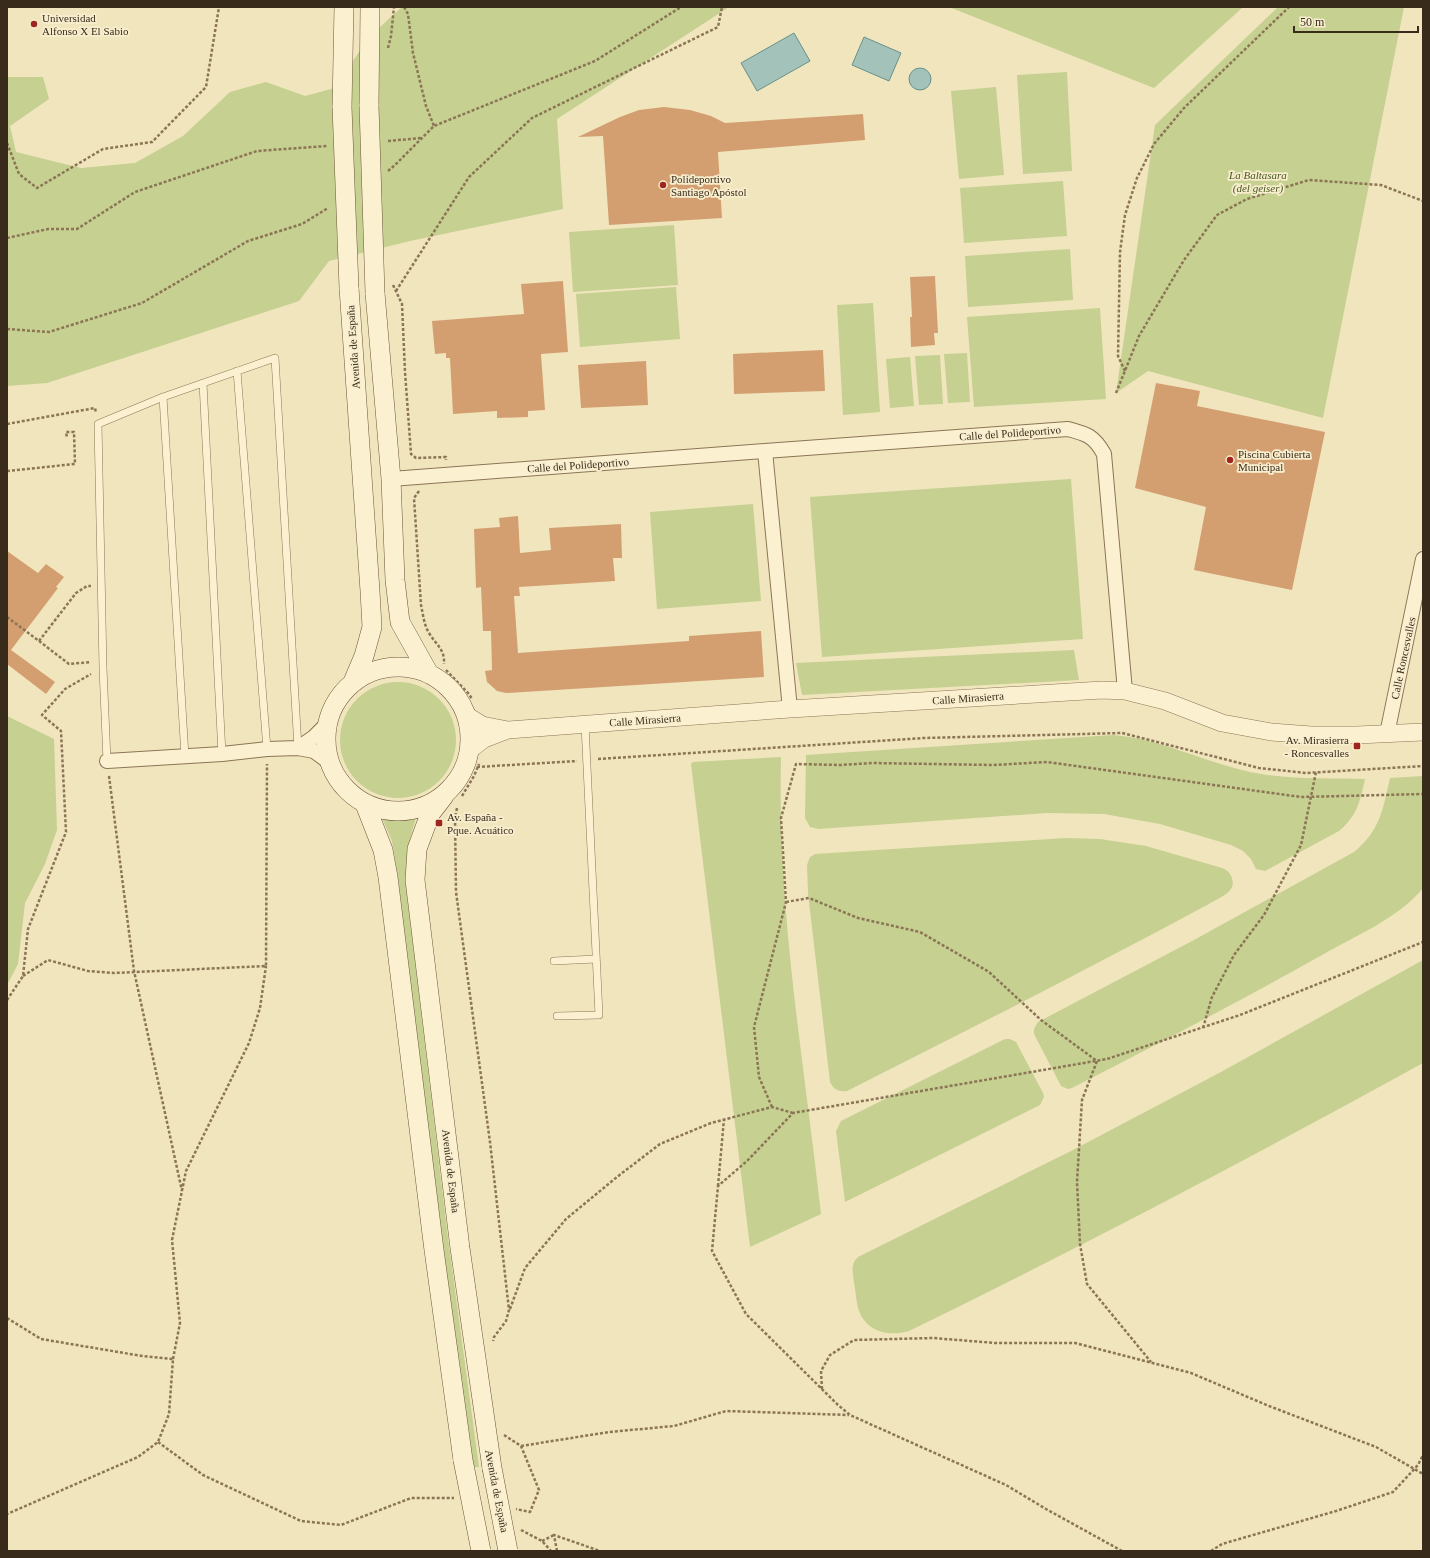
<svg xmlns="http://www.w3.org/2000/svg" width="1430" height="1558" font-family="Georgia,serif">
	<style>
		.green { fill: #c5d091 }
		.water { fill: #a2c2ba; stroke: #689189 }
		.building { fill: #d39f70 }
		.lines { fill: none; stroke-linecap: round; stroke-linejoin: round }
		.service-casing { stroke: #8b7555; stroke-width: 8 }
		.minor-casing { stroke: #8b7555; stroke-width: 16 }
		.tertiary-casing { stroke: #8b7555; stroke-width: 18 }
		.secondary-casing { stroke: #6c5538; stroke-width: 20 }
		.path { stroke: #8b7555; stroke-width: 2.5; stroke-dasharray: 3 2; stroke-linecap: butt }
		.service { stroke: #fbf1d1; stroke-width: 7 }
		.minor { stroke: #fbf1d1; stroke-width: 14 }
		.tertiary { stroke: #fbf1d1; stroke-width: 17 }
		.secondary { stroke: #fbf1d1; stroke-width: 19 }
		.secondary-bridge-casing { stroke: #6c5538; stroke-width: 20; stroke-linecap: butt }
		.secondary-bridge { stroke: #fbf1d1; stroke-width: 19 }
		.poi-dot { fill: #9f2620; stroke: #f8eece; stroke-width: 1.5 }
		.labels { text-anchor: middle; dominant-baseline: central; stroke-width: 3.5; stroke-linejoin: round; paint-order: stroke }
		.poi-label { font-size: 11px; fill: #392b1b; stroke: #f8eece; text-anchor: start }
		.park-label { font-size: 11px; font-style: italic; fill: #465720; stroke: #f8eece }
		.street-label { font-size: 11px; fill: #392b1b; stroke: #f8eece }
	</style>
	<rect width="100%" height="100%" fill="#f1e5be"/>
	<path class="green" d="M402,7H729L557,119L563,209L410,241L329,261L299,301L47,383L7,386V77H43L49,99L10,126L16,152L81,168L135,163L183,136L230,92L266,82L305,96L335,88L369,37Z
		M949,7H1243L1154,88Z
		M1278,7H1404L1323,418L1148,371L1116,393L1155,125Z
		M1067,72L1072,171L1023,174L1017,75Z
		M996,87L1004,175L959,179L951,91Z
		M1063,181L1067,236L964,243L960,188Z
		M674,225L678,285L573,292L569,232Z
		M1070,249L1073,300L968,307L965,256Z
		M676,287L680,339L580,347L576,294Z
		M873,303L880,412L843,415L837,305Z
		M1100,308L1106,399L974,407L967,317Z
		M967,353L970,402L948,403L944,354Z
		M940,355L943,404L919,405L915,356Z
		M910,357L914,406L890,408L886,359Z
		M1071,479L1083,639L822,657L810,497Z
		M753,504L761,601L657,609L650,512Z
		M1074,650L1079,680L802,695L796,663Z
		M340 740a58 58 0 1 1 116 0a58 58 0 1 1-116 0Z
		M7,716L54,739L57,830L45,864L25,903L18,964L7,985Z
		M1114,735C1160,739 1202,761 1246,771C1284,780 1326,778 1365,779C1360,802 1357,816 1339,831L1265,871L1256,869L1251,859L1243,851L1231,845L1160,824L1104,814L1047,813L818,829L810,827L805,818L806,755Z
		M781,757C777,911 804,1061 821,1214L750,1247L691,764L693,762Z
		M1423,776V888C1399,918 1355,936 1322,955C1240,1001 1156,1045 1072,1088L1068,1089L1061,1086L1034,1034V1029L1038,1022L1194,940L1354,852C1380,831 1383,809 1390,778Z
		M382,818L399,820L416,818L410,839L405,878L448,1238L479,1467H472L439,1240L398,878L392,841Z
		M1066,838L1100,839L1146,846L1222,868C1227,870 1229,872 1231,876C1239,892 1218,898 1207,905C1088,969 968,1030 847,1091C839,1092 834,1090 830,1082L808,893L807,865L810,857L815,854Z
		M1423,960V1063C1254,1156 1083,1246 909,1331C889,1337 867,1332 859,1311C856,1302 856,1292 854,1283C853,1273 850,1264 858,1257L1071,1151L1221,1072Z
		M1005,1039H1010L1016,1042L1043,1093L1044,1097L1040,1105L845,1202L836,1131L841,1121Z"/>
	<path class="water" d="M794,33L810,61L757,91L741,63Z
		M864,37L901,53L889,81L852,65Z
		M909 79a11 11 0 1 1 22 0a11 11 0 1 1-22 0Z"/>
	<path class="building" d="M664,107L690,110L711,116L725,123L863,114L865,140L718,152L722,218L609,225L603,136L578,137L620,117L639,110Z
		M935,276L938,333H934L935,345L911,347L910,317H912L910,277Z
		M563,281L568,352L541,354L545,410L528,411V417L497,418V411L453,414L450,358H446V353L435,354L432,321L524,314L521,284Z
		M823,350L825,391L734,394L733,354Z
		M646,361L648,405L581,408L578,365Z
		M1156,383L1200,391L1197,406L1325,432L1292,590L1194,570L1206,507L1135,488Z
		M518,516L520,553L551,550L549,528L621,524L622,558H613L615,581L519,587L520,596H514L518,653L689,641V636L761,631L764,677L506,693L497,691L487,682L485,671L492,670L491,631H483L481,587L476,588L474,529L500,527L499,518Z
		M7,551L38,573L46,564L64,577L56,587L58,588L11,650L55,682L46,694L7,664Z"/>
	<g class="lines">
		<defs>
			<path id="service" d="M237,371L267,749
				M203,383L222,754
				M163,397L185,756
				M107,761L103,668L98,424L163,397L275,358L298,748
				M554,961L596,959
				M557,1016L599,1015L585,725"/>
			<path id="minor" d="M391,479L765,451
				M790,709L765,451L1068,429C1087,434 1094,436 1104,454L1125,691
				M1387,734L1423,559
				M298,748L314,737L327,724
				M107,761L222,754L267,749L298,748L314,751L329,762"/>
			<path id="tertiary" d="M466,715L482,725L508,730
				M470,750L484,739L508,730L790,709L1102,690L1125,691L1165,701L1222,723L1271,732L1311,735H1357L1423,732"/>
			<path id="secondary" d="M369,106L370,7
				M342,107L344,7
				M349,288L370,591L372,627L364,656L353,682
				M375,293L391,479L395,580L400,622L429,674
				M326 739a72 72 0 1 1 144 0a72 72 0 1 1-144 0Z
				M444,796L430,814L417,849L415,880L460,1248L492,1468
				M365,804L383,850L388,877L434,1250L463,1460"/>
		</defs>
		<use href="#service" class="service-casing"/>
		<use href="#minor" class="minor-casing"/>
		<use href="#tertiary" class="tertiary-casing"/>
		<use href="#secondary" class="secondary-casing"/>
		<path class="path" d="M404,7L408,14L413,53L426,106L434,126
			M388,48L391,36L394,7
			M388,141L421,138
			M7,143L19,174L37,188L103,149L152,142L206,87L219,7
			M388,171L395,165L434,126L595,61L681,7
			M7,238L48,229H77L135,192L257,151L327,146
			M393,285L402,304L405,372L411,454L416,458L446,457V460
			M396,291L469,177L532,118L718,27L722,7
			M7,329L49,332L142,303L248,241L302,224L328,208
			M1125,371L1118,356L1120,252L1125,215L1137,178L1154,144L1184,108L1289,7
			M1116,393L1139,336L1184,260L1217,215L1247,199L1309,180L1381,185L1423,201
			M7,424L95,408L96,413
			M7,471L75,464L74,432H66L67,438
			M419,491L414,498L421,605C423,614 424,625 429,633C436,645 445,649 444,664
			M7,617L39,641L76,593L87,586H91
			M39,641L69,664L91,662
			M446,670L469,694L472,699
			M598,759L924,738L1122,733L1259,768L1306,773L1423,766
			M477,767L577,761
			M109,776L134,971L182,1191
			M462,796L474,776L479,764
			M457,808L455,818L456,892L490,1142L509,1310L506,1321L494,1337L493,1341
			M786,902L809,898L858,918L920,932L989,972L1041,1020L1097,1061L1082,1100L1077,1182L1080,1244L1087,1284L1151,1362
			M23,976L48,960L88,971L114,973L266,966L267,764
			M7,1000L23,976L28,929L66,832L61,731L42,715L65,689L91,674
			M1203,1028L1212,997L1234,955L1264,915L1301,845L1316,772
			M772,1107L759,1077L754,1027L786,902L781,818L796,764L840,765L873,763L993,765L1047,762L1301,797L1423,794
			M718,1186L724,1119
			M510,1309L525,1268L566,1219L617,1177L660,1144L711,1123L772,1107L793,1113
			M7,1318L41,1339L142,1356L173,1359L169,1414L158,1442L138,1457L7,1514
			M173,1359L180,1323L172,1240L186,1171L249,1043L260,1008L266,966
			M822,1389L821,1371L830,1355L854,1340L933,1338L995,1343H1075L1191,1373L1269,1406L1376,1447L1423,1474
			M504,1435L521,1446L539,1490L530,1512L516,1509
			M158,1442L203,1475L301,1521L341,1525L411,1498H454
			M521,1446L609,1432L674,1426L726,1411L849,1415
			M521,1530L542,1541L551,1551
			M542,1541L554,1535
			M557,1551L554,1535L600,1551
			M1122,1551L1046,1509L1006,1485L850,1415L838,1405L746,1314L712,1251L718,1186L747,1161L793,1113L1107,1059L1240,1015L1423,942
			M1211,1551L1222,1544L1336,1511L1393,1492L1418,1465L1423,1455"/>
		<use href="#service" class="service"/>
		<use href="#minor" class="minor"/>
		<use href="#tertiary" class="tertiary"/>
		<use href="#secondary" class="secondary"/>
		<defs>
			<path id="secondary-bridge" d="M369,106L375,293
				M342,107L349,288
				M463,1460L481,1551
				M492,1468L508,1551"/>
		</defs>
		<use href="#secondary-bridge" class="secondary-bridge-casing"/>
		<use href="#secondary-bridge" class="secondary-bridge"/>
	</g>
	<g class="poi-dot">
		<circle cx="34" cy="24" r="4"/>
		<circle cx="663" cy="185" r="4"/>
		<circle cx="1230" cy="460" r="4"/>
		<rect x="1353" y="742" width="8" height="8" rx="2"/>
		<rect x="435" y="819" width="8" height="8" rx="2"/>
	</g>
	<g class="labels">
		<g class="poi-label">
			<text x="42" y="18">Universidad<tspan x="42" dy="13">Alfonso X El Sabio</tspan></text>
			<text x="671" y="179">Polideportivo<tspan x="671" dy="13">Santiago Apóstol</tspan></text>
			<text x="1238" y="454">Piscina Cubierta<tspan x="1238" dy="13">Municipal</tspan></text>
			<text x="1349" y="740" text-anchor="end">Av. Mirasierra<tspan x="1349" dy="13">- Roncesvalles</tspan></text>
			<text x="447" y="817">Av. España -<tspan x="447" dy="13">Pque. Acuático</tspan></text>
		</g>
		<g class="park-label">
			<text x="1258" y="175">La Baltasara<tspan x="1258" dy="13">(del geiser)</tspan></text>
		</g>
		<g class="street-label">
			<text transform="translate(353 347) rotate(-94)">Avenida de España</text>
			<text transform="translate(1010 433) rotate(-4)">Calle del Polideportivo</text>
			<text transform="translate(578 465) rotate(-4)">Calle del Polideportivo</text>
			<text transform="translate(1403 658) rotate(-78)">Calle Roncesvalles</text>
			<text transform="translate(968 698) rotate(-4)">Calle Mirasierra</text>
			<text transform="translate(645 720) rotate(-4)">Calle Mirasierra</text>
			<text transform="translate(451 1171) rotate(83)">Avenida de España</text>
			<text transform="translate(497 1491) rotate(79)">Avenida de España</text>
		</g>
	</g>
	<rect width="1430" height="1558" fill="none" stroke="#392b1b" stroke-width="16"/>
	<path d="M1294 26v6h124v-6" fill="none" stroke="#392b1b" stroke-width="2"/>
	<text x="1300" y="26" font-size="12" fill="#392b1b" stroke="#f8eece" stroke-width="3" paint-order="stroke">50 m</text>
</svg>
